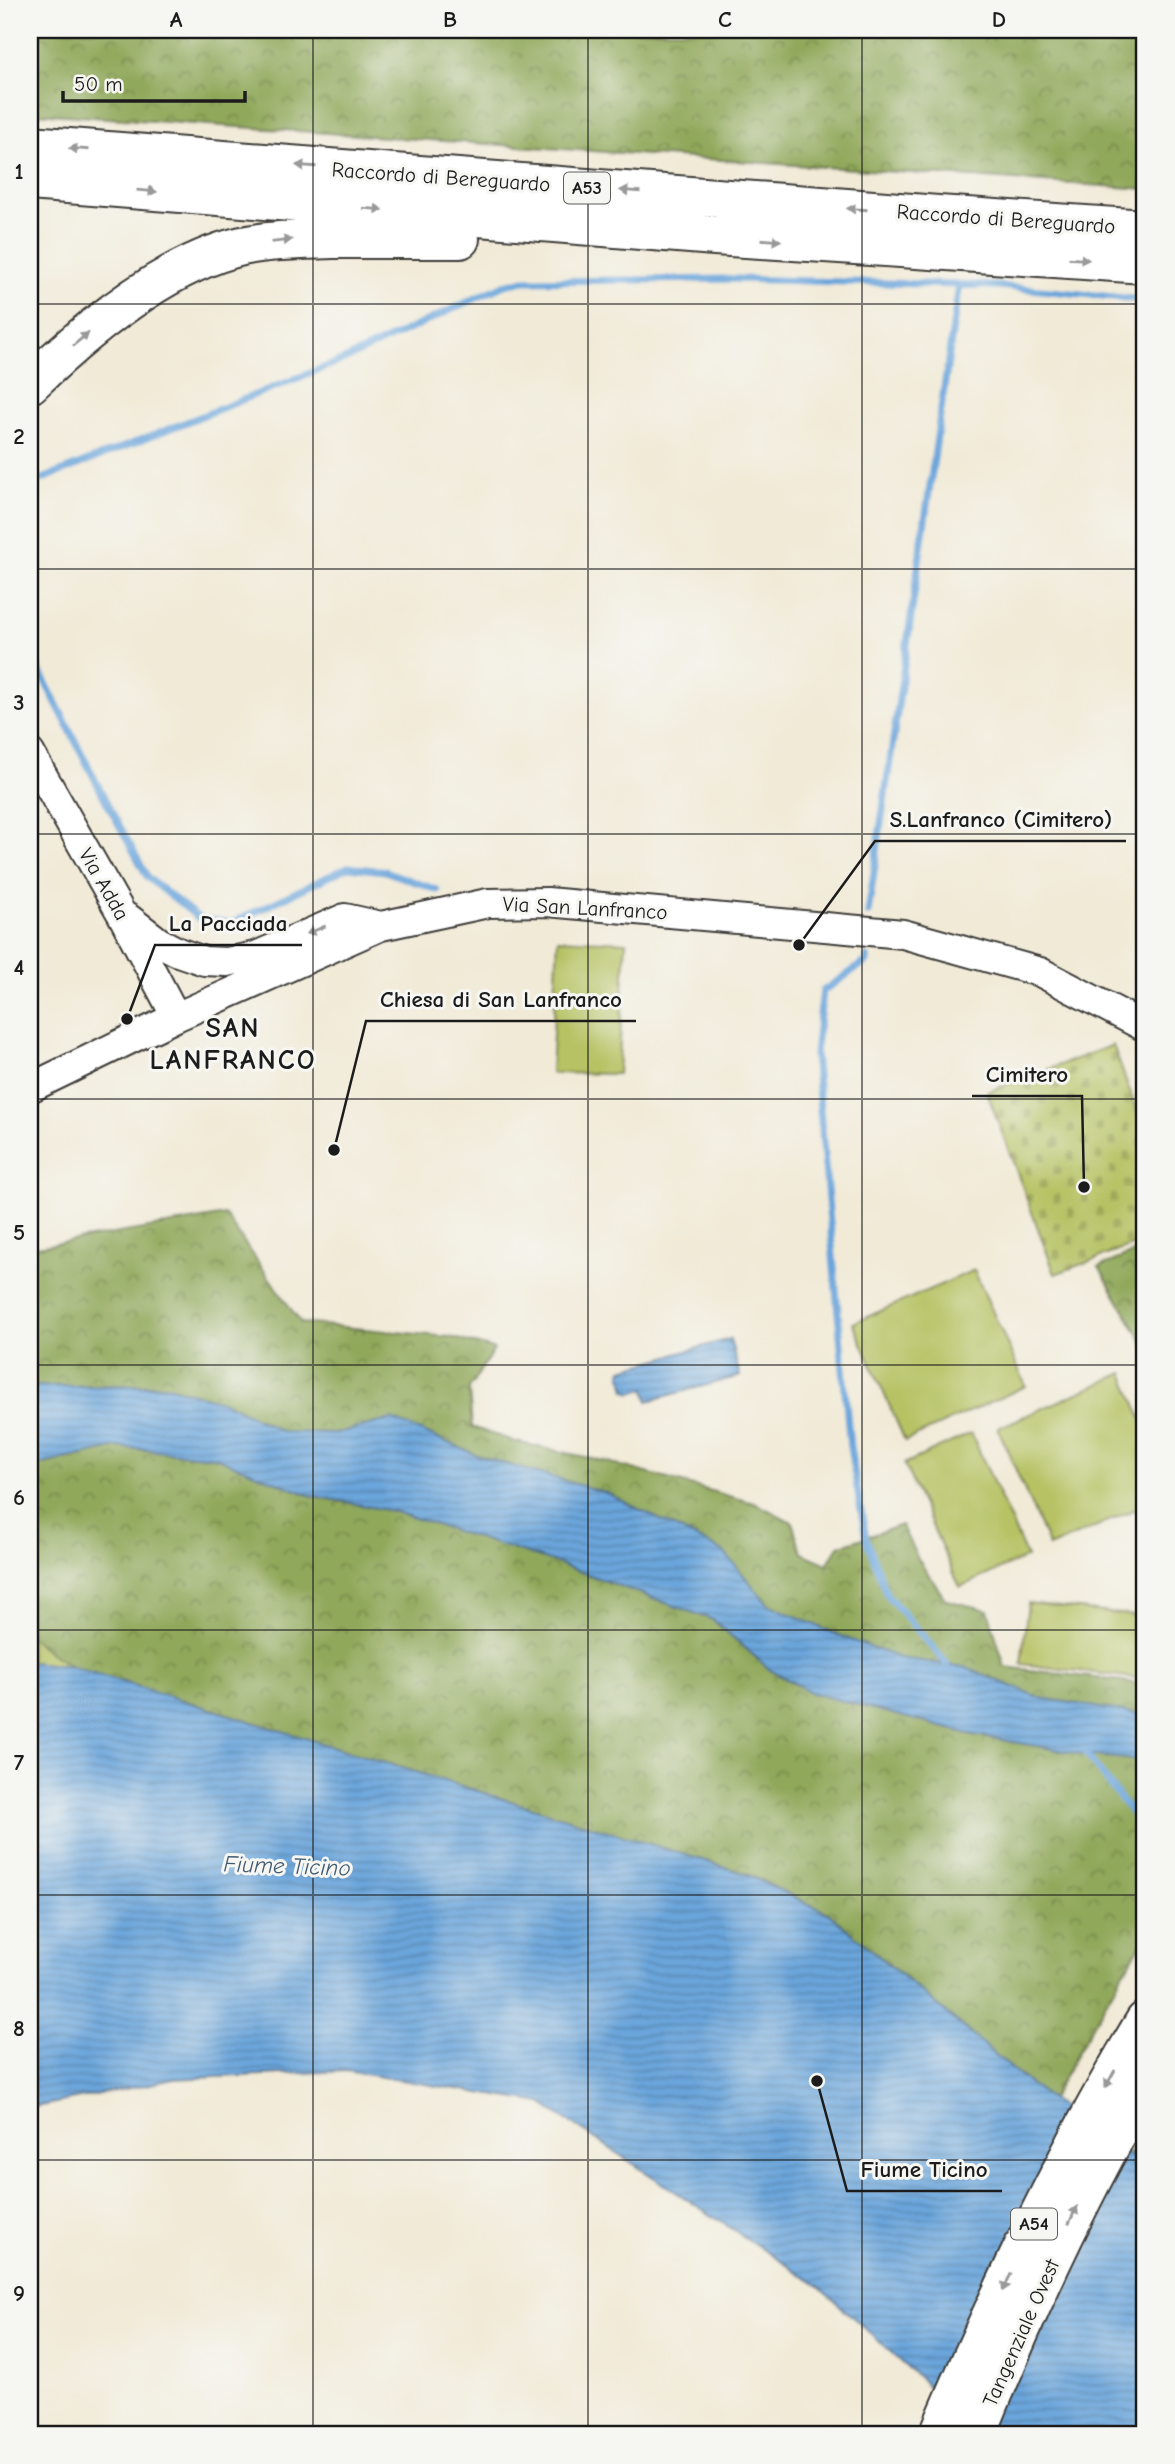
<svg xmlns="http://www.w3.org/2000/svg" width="1175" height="2464" font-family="'Comic Neue',sans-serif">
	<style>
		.green { fill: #b6c264; stroke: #696f40; stroke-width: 2 }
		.forest { fill: url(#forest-crowns); stroke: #56623b; stroke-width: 2 }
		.cemetery { fill: url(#cemetery-stones); stroke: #696f40; stroke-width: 2 }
		.water { fill: url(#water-rules); stroke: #44607c; stroke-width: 2 }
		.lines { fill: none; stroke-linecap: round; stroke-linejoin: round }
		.stream { stroke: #6ba5db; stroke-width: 7 }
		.minor-casing { stroke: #3c3b38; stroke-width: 32 }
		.highway-casing { stroke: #3c3b38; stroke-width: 42 }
		.minor { stroke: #fff; stroke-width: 28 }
		.highway { stroke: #fff; stroke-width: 38 }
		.oneway { fill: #999 }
		.grid { fill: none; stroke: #1c1c1c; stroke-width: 2; stroke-opacity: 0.55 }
		.labels { text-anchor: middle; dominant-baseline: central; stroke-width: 6; stroke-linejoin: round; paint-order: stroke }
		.shield { fill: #f6f6f2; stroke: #5d5d5c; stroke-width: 2 }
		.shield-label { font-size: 19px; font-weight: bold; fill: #1c1c1c }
		.street-label { font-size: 21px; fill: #1c1c1c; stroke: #f6f6f2 }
		.water-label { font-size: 23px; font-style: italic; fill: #405a72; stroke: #f6f6f2 }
		.district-label { font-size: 28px; font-weight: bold; letter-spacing: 2px; fill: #1c1c1c; stroke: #f6f6f2 }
		.leader { fill: none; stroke: #1c1c1c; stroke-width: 2.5 }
		.callout-dot { fill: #1c1c1c; stroke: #f6f6f2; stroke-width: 2.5 }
		.callout-label { font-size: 23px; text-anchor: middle; font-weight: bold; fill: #1c1c1c; stroke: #f6f6f2; stroke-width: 6; stroke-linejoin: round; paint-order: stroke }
		.neatline { fill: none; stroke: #1c1c1c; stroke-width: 2.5 }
		.grid-label { font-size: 23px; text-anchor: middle; font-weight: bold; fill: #1c1c1c }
	</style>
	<defs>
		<pattern id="forest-crowns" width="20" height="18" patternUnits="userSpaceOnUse" patternTransform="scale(1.75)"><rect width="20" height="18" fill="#90a85a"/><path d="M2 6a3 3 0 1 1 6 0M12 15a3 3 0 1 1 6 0" fill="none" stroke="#75884a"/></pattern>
		<pattern id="cemetery-stones" width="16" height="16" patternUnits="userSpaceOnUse" patternTransform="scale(1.75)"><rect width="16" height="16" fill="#b6c264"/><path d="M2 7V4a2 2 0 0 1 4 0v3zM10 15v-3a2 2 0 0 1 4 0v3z" fill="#9ca656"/></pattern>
		<pattern id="water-rules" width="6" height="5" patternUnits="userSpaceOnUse" patternTransform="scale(1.75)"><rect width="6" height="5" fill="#6ba5db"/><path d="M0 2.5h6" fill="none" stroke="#5786b1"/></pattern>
	</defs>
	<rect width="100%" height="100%" fill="#f6f6f2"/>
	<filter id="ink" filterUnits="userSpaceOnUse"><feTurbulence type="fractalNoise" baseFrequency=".0143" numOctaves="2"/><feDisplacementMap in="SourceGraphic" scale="14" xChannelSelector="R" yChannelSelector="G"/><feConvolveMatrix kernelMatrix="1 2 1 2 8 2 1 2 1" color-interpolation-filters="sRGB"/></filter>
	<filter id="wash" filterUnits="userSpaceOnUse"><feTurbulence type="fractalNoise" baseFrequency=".00686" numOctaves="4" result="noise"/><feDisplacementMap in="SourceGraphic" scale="28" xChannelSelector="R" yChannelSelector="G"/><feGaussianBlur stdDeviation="1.57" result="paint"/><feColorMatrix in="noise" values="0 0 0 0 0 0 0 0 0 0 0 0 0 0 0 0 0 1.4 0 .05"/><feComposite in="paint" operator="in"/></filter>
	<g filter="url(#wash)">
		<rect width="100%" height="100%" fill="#f1ead7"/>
		<path class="green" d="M558,939L626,942L618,1074L551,1073Z
			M974,1270L1026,1386L905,1441L853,1323Z
			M1123,1373L1145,1426V1505L1049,1547L998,1428Z
			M971,1433L1027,1557L960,1587L904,1464Z
			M1028,1603L1145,1617V1679L1021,1664Z
			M30,1636L49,1652L71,1666L30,1662Z"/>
		<path class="forest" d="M30,30H1145V189L35,113L30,112Z
			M225,1215L301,1323L450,1337L494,1349L469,1389L472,1427L516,1442L604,1461L757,1504L792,1522L802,1553L827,1564L839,1546L901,1525L918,1559L946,1600L988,1610L1005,1667L1145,1684V1939L1121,1976L1051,2099L1031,2085L828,1913L744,1873L71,1666L49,1652L30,1636V1248Z
			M1145,1248V1346L1099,1267Z
			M1145,2127V2166L1129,2155Z"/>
		<path class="cemetery" d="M1113,1045L1145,1133V1241L1055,1274L987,1092Z"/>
		<path class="water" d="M730,1339L740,1376L648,1401L645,1389L631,1393L625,1390L621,1373L622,1369Z
			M164,1385L225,1402L283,1432L337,1433L392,1419L482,1457L607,1493L724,1552L768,1604L838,1635L900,1658L964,1667L1041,1698L1145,1715V1761L1086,1755L969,1734L812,1693L770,1670L713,1620L559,1564L392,1511L309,1495L215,1457L117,1447L30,1467V1386Z
			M30,1662L71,1666L744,1873L828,1913L1031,2085L1145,2166V2434H980L820,2287L541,2103L346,2071L174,2079L30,2108Z"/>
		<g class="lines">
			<path class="stream" d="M30,484L348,358L504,285L523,281L736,279L959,285L998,286L1145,300
				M30,652L106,801L148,878L200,919L232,923L348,867L385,871L437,890
				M868,913L959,285
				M867,957V961L823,991L815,1053L850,1447L866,1538L887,1595L947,1664
				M1087,1755L1135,1818L1145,1844"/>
		</g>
	</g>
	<g filter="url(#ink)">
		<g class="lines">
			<defs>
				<path id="minor" d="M30,753L121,913L176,1017
					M128,918L159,942L178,952L204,961L227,962L256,956L345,918L381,926
					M30,1088L176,1017L381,926L488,903L547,902L903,934L1040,972L1145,1027"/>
				<path id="highway" d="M30,145L938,215L1145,229
					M30,181L715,236L1145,264
					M30,384C86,330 165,264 242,246C271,240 302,240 332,239C375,239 417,239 460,239
					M939,2434C999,2292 1065,2153 1145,2021
					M977,2434C1025,2314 1079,2196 1145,2084"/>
			</defs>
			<use href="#minor" class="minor-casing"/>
			<use href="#highway" class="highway-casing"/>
			<use href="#minor" class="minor"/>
			<use href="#highway" class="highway"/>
		</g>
		<defs><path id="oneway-solid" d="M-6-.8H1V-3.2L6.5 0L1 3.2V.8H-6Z" transform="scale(1.75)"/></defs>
		<g class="oneway">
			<use href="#oneway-solid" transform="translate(79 149) rotate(-176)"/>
			<use href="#oneway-solid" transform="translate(306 166) rotate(-176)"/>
			<use href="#oneway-solid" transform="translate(147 191) rotate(5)"/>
			<use href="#oneway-solid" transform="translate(630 191) rotate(-176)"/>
			<use href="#oneway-solid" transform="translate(373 209) rotate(5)"/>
			<use href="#oneway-solid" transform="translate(857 209) rotate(-176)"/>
			<use href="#oneway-solid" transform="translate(771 240) rotate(4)"/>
			<use href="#oneway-solid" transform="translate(282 241) rotate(-7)"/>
			<use href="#oneway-solid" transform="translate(1079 259) rotate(4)"/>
			<use href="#oneway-solid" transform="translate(81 339) rotate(-40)"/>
			<use href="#oneway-solid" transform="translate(316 930) rotate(157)"/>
			<use href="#oneway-solid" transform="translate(1110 2079) rotate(119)"/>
			<use href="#oneway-solid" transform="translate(1073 2215) rotate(-65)"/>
			<use href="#oneway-solid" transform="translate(1007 2282) rotate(116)"/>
		</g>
	</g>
	<path class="grid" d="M313,30V2434M588,30V2434M862,30V2434M30,304H1145M30,569H1145M30,834H1145M30,1099H1145M30,1365H1145M30,1630H1145M30,1895H1145M30,2160H1145"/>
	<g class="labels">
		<g class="shield">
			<rect x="564" y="172.5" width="46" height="31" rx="5"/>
			<rect x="1011" y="2208.5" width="46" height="31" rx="5"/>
		</g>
		<g class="shield-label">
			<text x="587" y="188">A53</text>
			<text x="1034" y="2224">A54</text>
		</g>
		<g class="street-label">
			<text transform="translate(441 177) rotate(4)">Raccordo di Bereguardo</text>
			<text transform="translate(1006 219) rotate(4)">Raccordo di Bereguardo</text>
			<text transform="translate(104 884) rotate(60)">Via Adda</text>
			<text transform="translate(585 908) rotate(3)">Via San Lanfranco</text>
			<text transform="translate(1021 2333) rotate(-66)">Tangenziale Ovest</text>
		</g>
		<g class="water-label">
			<text transform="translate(287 1866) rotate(2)">Fiume Ticino</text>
		</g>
		<g class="district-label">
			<text x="233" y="1028">SAN<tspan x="233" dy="32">LANFRANCO</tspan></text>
		</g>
	</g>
	<path class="leader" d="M799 945L875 841H1126M127 1019L155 945H302M334 1150L366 1021H636M1084 1187L1082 1096H972M817 2081L847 2191H1002"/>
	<g class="callout-dot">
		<circle cx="799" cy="945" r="7"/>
		<circle cx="127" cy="1019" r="7"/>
		<circle cx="334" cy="1150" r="7"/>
		<circle cx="1084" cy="1187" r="7"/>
		<circle cx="817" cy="2081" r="7"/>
	</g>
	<g class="callout-label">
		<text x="1001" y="827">S.Lanfranco (Cimitero)</text>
		<text x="228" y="931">La Pacciada</text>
		<text x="501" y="1007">Chiesa di San Lanfranco</text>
		<text x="1027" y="1082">Cimitero</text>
		<text x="924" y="2177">Fiume Ticino</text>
	</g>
	<rect width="1175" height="2464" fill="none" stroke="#f6f6f2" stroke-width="77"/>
	<path d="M63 91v10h182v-10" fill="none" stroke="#1c1c1c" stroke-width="3.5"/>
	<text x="74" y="91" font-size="21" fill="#1c1c1c" stroke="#f6f6f2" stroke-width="5" paint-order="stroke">50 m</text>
	<rect x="38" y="38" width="1098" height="2388" class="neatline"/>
	<g class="grid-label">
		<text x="176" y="27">A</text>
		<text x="450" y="27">B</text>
		<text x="725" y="27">C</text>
		<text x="999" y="27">D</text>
		<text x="19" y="179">1</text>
		<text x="19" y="444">2</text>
		<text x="19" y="710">3</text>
		<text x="19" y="975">4</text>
		<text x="19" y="1240">5</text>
		<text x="19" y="1505">6</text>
		<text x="19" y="1770">7</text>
		<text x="19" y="2036">8</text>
		<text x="19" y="2301">9</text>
	</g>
</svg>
